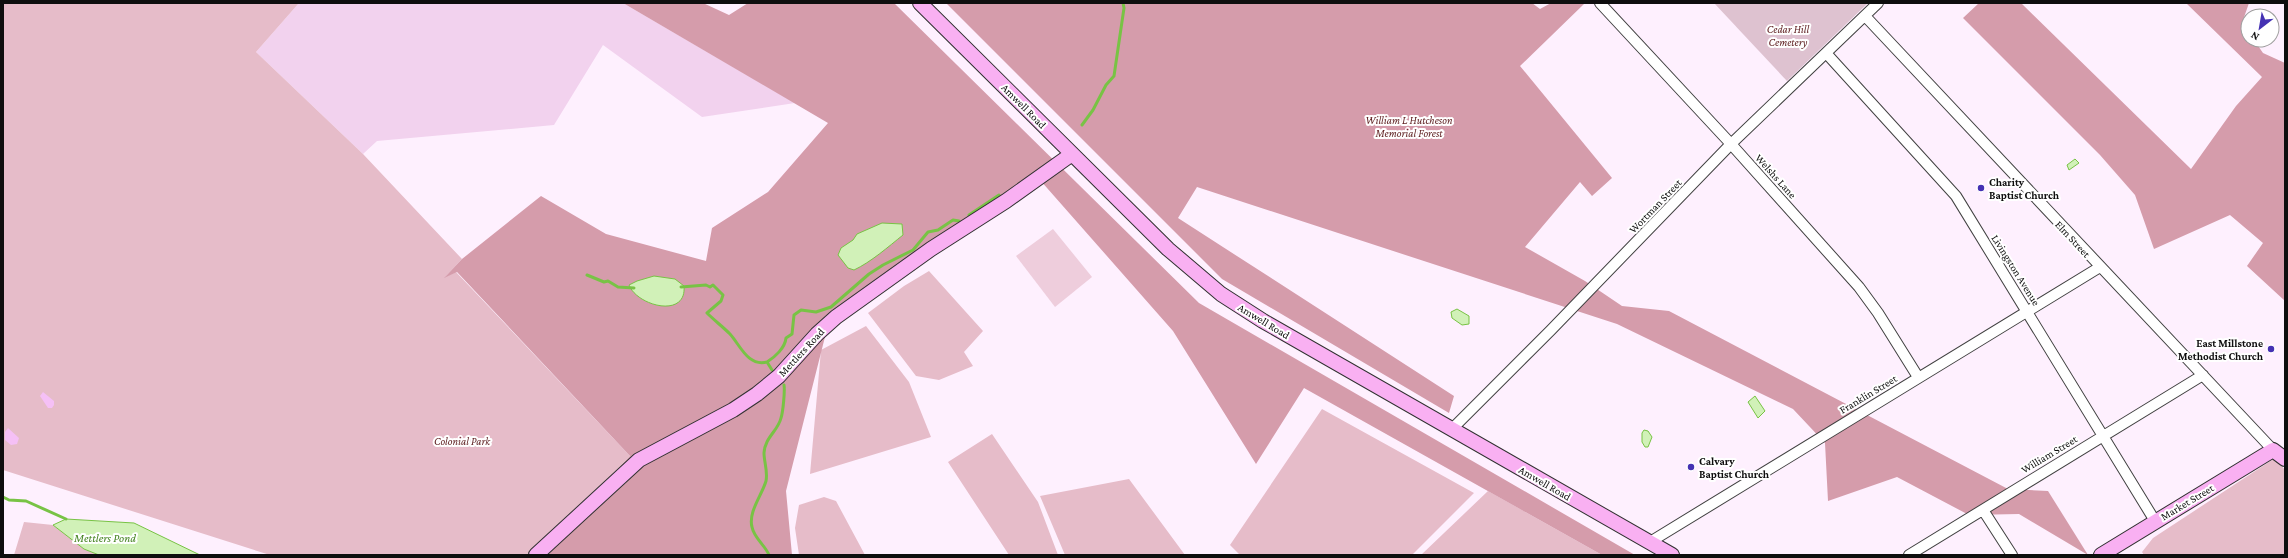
<svg xmlns="http://www.w3.org/2000/svg" width="2288" height="558" font-family="'Crimson Pro',serif">
	<style>
		.farmland { fill: #f2d2ee }
		.green { fill: #e6bcc9 }
		.forest { fill: #d59cab }
		.sand { fill: #f5c0f6 }
		.cemetery { fill: #dec2d0 }
		.pitch { fill: #eecddc }
		.water { fill: #d1f1b8; stroke: #78c345 }
		.lines { fill: none; stroke-linecap: round; stroke-linejoin: round }
		.stream { stroke: #78c345; stroke-width: 3 }
		.street-casing { stroke: #414141; stroke-width: 12 }
		.secondary-casing { stroke: #303030; stroke-width: 16 }
		.street { stroke: #fff; stroke-width: 10 }
		.secondary { stroke: #f9b0f2; stroke-width: 14 }
		.poi-dot { fill: #4431b3; stroke: #fff; stroke-width: 1.5 }
		.labels { text-anchor: middle; dominant-baseline: central; stroke-width: 4; stroke-linejoin: round; paint-order: stroke }
		.park-label { font-size: 11px; font-style: italic; fill: #612324; stroke: #fff }
		.street-label { font-size: 11px; fill: #0e0e0e; stroke: #fff }
		.poi-label { font-size: 11px; font-weight: bold; fill: #0e0e0e; stroke: #fff; text-anchor: start }
		.water-label { font-size: 12px; font-style: italic; fill: #43821f; stroke: #fff }
	</style>
	<rect width="100%" height="100%" fill="#fef0fe"/>
	<path class="farmland" d="M299,3H623L795,103L702,117L603,45L554,125L377,141L363,154L256,52Z"/>
	<path class="green" d="M3,3H299L256,52L363,154L462,259L445,277L456,272L630,456L537,555H270L3,470Z
		M929,271L983,331L964,352L973,366L939,380L916,376L868,313L904,286Z
		M866,326L909,382L931,437L810,474L821,350Z
		M1322,409L1474,493L1412,555H1240L1230,545Z
		M992,434L1038,502L1058,555H1009L948,462Z
		M2275,458L2285,470V555H2144L2142,552L2153,538Z
		M1129,479L1185,555H1065L1040,496Z
		M1488,491L1602,555H1421Z
		M824,497L836,501L865,555H799L795,528L799,505Z
		M24,522L53,525L84,549L99,555H14Z"/>
	<path class="forest" d="M623,3H703L729,15L748,3H894L1199,303L1635,555H1602L1304,388L1256,464L1173,331L1040,180L828,325L786,491L792,555H537L630,456L457,272L444,278L462,259L541,196L606,234L706,261L712,228L768,192L828,123Z
		M946,3H1532L1540,9L1551,3H1582L1584,4L1520,66L1612,178L1592,196L1580,182L1525,247L1585,281L1622,306L1669,311L2008,489L2048,491L2088,555L2019,514L1969,515L1897,477L1828,501L1825,443L1793,409L1617,324L1197,187L1178,218L1454,396L1449,413L1222,279Z
		M1979,3H2021L2191,169L2236,106L2262,77L2186,3H2249L2242,23L2248,31V40H2254L2263,53L2285,63V301L2247,266L2263,243L2230,215L2154,249L2135,195L2100,155L1963,18Z"/>
	<path class="sand" d="M43,392L54,401V405L52,408H48L40,396Z
		M8,428L19,438L17,444L11,445L5,440V432Z"/>
	<path class="cemetery" d="M1714,3H1868L1787,81Z"/>
	<path class="pitch" d="M1053,229L1092,277L1055,307L1016,256Z"/>
	<path class="water" d="M2075,159L2079,163L2069,170L2067,165Z
		M882,223L902,224L903,235C888,247 871,262 854,270L848,268L838,255L841,248L853,240L857,234Z
		M654,276L675,279L684,286C687,319 637,306 629,285L637,281Z
		M1457,309L1469,316V324L1462,325L1452,318L1451,312Z
		M1755,396L1765,411L1758,418L1748,402Z
		M1644,430L1648,431L1652,437L1648,447H1645L1642,442V433Z
		M66,519L134,523L200,555H99L84,549L53,525Z"/>
	<g class="lines">
		<path class="stream" d="M1082,125L1093,110L1106,85L1114,76L1124,8L1123,3
			M969,215L999,195
			M587,275L604,282L608,281L618,287L634,288
			M681,287L706,285L710,287L713,285L723,295L721,301L707,313C714,320 723,327 730,334C740,345 748,367 767,362
			M772,370L767,362C775,357 785,348 786,338L792,334L794,315L801,310L816,312L831,307L869,274L883,265L913,250L928,232L938,230L953,220L959,221
			M3,497L9,500L26,501L66,519
			M769,555C765,545 754,538 752,527C748,512 762,495 766,481C768,471 764,462 764,453C765,437 778,431 781,418C783,412 785,391 784,385"/>
		<defs>
			<path id="street" d="M1600,3L1731,144L1859,287L1878,313L1918,377
				M1865,16L2273,450
				M1826,53L1956,196L2155,521
				M1452,429L1551,330L1731,144L1878,3
				M1983,510L2012,555
				M1650,542L2100,267
				M1909,555L2203,375"/>
			<path id="secondary" d="M920,3L1168,249L1221,294L1263,321L1672,555
				M536,555L639,460L733,410L757,394L779,376L817,334L836,317L931,249L1006,201L1072,154
				M2101,555L2273,450L2285,459"/>
		</defs>
		<use href="#street" class="street-casing"/>
		<use href="#secondary" class="secondary-casing"/>
		<use href="#street" class="street"/>
		<use href="#secondary" class="secondary"/>
	</g>
	<g class="poi-dot">
		<circle cx="1981" cy="188" r="4"/>
		<circle cx="2271" cy="349" r="4"/>
		<circle cx="1691" cy="467" r="4"/>
	</g>
	<g class="labels">
		<g class="park-label">
			<text x="1788" y="29">Cedar Hill<tspan x="1788" dy="13">Cemetery</tspan></text>
			<text x="1409" y="120">William L Hutcheson<tspan x="1409" dy="13">Memorial Forest</tspan></text>
			<text x="462" y="441">Colonial Park</text>
		</g>
		<g class="street-label">
			<text transform="translate(1024 106) rotate(45)">Amwell Road</text>
			<text transform="translate(1776 176) rotate(48)">Welshs Lane</text>
			<text transform="translate(1655 206) rotate(-46)">Wortman Street</text>
			<text transform="translate(2073 239) rotate(47)">Elm Street</text>
			<text transform="translate(2016 270) rotate(58)">Livingston Avenue</text>
			<text transform="translate(1264 321) rotate(31)">Amwell Road</text>
			<text transform="translate(801 352) rotate(-47)">Mettlers Road</text>
			<text transform="translate(1868 394) rotate(-31)">Franklin Street</text>
			<text transform="translate(2049 454) rotate(-31)">William Street</text>
			<text transform="translate(1545 483) rotate(30)">Amwell Road</text>
			<text transform="translate(2187 502) rotate(-31)">Market Street</text>
		</g>
		<g class="poi-label">
			<text x="1989" y="182">Charity<tspan x="1989" dy="13">Baptist Church</tspan></text>
			<text x="2263" y="343" text-anchor="end">East Millstone<tspan x="2263" dy="13">Methodist Church</tspan></text>
			<text x="1699" y="461">Calvary<tspan x="1699" dy="13">Baptist Church</tspan></text>
		</g>
		<g class="water-label">
			<text x="105" y="538">Mettlers Pond</text>
		</g>
	</g>
	<rect width="2288" height="558" fill="none" stroke="#0e0e0e" stroke-width="8"/>
	<g transform="translate(2260 28) rotate(211)"><circle r="19" fill="#ffffff" stroke="#9f9f9f"/>
	<path d="M0-3L7 15L0 10L-7 15Z" fill="#4431b3"/>
	<text y="-6" font-size="11" font-weight="bold" text-anchor="middle" fill="#0e0e0e">N</text>
	</g>
</svg>
